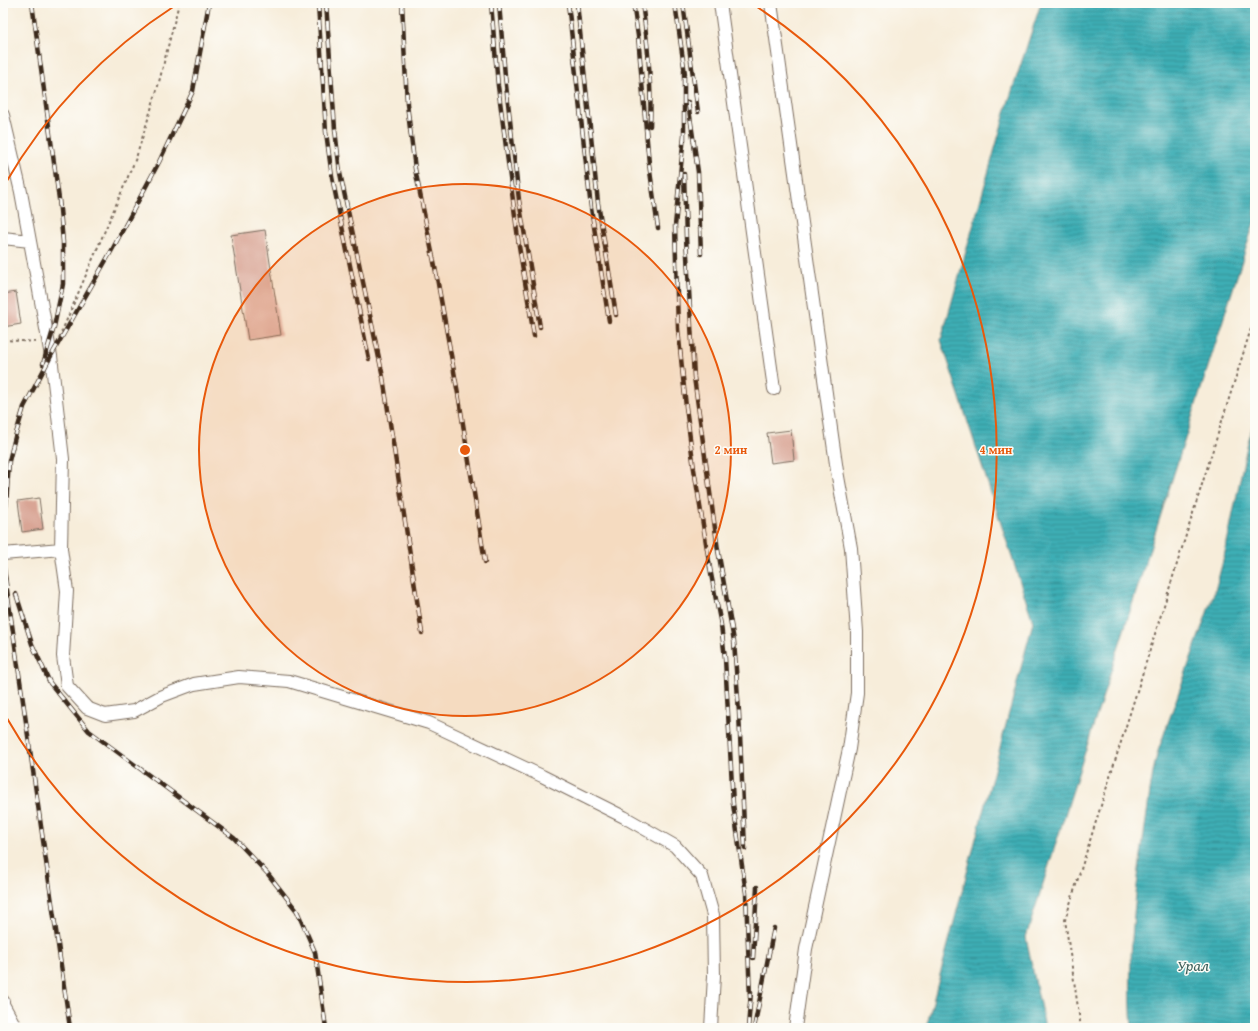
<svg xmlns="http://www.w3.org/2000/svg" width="1258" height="1031" font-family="'Gentium Book Plus',serif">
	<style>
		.water { fill: url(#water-rules); stroke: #3c6c6a }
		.building { fill: #d9a595 }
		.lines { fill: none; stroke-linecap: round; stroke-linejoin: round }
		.minor-casing { stroke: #7d6e60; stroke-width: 14 }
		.path { stroke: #7d6e60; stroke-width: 2; stroke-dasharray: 3 3; stroke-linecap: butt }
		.minor { stroke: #fff; stroke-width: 12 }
		.rail-casing { stroke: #3b2a1e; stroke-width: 4.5 }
		.rail { stroke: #fdfcf7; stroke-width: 3; stroke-dasharray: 9; stroke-linecap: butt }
		.ring { fill: none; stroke: #e8590c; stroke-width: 2 }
		.labels { text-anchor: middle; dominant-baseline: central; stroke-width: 3; stroke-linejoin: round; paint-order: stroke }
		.water-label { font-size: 16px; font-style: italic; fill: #3c5f5a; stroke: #fdfcf7 }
		.centre { fill: #e8590c; stroke: #fdfcf7; stroke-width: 2 }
		.ring-label { font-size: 12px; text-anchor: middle; font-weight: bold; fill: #e8590c; stroke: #fdfcf7; stroke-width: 3; stroke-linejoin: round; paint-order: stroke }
	</style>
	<defs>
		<pattern id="water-rules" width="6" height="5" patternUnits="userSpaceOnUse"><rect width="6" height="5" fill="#3daeb5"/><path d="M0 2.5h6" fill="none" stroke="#348e93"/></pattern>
	</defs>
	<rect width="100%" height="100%" fill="#fdfcf7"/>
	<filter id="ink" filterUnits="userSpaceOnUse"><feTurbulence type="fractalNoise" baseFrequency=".025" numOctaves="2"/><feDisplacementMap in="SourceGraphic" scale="8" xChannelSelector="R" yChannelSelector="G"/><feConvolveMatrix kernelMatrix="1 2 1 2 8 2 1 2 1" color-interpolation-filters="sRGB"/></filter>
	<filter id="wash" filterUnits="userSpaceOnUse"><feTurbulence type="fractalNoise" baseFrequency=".012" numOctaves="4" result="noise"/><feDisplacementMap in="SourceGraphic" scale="16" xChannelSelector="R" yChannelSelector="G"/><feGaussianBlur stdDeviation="0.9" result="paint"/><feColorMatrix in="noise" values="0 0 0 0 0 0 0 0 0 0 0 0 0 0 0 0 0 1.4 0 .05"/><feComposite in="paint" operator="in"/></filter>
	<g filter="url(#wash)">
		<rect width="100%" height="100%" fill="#f7edda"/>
		<path class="water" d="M1041,3H1255V220L1026,937L1045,1028H926L1033,622L941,340L1007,106Z
			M1255,417V1028H1132C1127,961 1135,893 1145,827C1149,801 1151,776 1158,751L1216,587L1224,557L1247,446Z"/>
		<g id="blocks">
			<path class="building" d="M265,230L281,335L248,340L231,235Z
				M16,292L21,324L3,327V294Z
				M791,430L794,460L771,463L767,433Z
				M39,498L43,529L22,532L18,501Z"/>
		</g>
	</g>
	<g filter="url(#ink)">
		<use href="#blocks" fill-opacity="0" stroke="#7d6e60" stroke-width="1"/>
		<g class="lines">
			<defs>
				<path id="minor" d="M720,3L774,389
					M771,3L837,471L851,548L857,632V693L849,749L806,949L795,1028
					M3,115L21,192L51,356L63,459L61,549L3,554
					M3,238L30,241
					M61,549L67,591L63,656L67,686L87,708L105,715L134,711L162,696L194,684L239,677L289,681L429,723L542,776L624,817L675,846L702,876L713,915L714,976L711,1028
					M3,1001V1004L16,1028"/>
			</defs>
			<use href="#minor" class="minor-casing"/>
			<path class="path" d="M59,338L136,158L157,90L179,3
				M3,340L38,342
				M1081,1028L1065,920L1255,316"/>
			<use href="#minor" class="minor"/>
			<defs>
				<path id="rail" d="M32,3L59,199L63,242V284L54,327L43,364
					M318,3L326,132L332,177L369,359
					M326,3L335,129L340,173L383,377L422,633
					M402,3L407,104L415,169L435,267L459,399L485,562
					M491,3L498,86L519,246L534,336
					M499,3L505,76L519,200L540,327
					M568,3L591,208L609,321
					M577,3L598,203L616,315
					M633,3L638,36L649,164L658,228
					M642,3C648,44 652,84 650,126
					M675,3L685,74
					M683,3L698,112
					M688,102L698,172L701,254
					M684,135L675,226L678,329L686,407L694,469L711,574L721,625L725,658L733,804L746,893L750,998
					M684,140V69
					M684,174L686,238L694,377L718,550L734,641L739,712L745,849
					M6,506L9,461L15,437L24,407L51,356L112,250L159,162L193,91L209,3
					M3,562L70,1028
					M16,594L32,644L50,683L89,731L234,838L268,874L297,911L315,952L326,1028
					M753,958L757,887
					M748,1028L751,992
					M754,1028L774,928"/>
			</defs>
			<use href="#rail" class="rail-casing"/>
			<use href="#rail" class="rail"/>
		</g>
	</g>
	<circle cx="465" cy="450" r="266" fill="#e8590c" fill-opacity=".12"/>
	<g class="ring">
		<circle cx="465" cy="450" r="266"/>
		<path d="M5 184A531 531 0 0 1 176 5M754 5A531 531 0 1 1 5 715"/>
	</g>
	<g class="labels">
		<g class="water-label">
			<text x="1193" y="965">Урал</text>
		</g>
	</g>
	<circle cx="465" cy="450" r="6" class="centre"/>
	<g class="ring-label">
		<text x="731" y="454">2 мин</text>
		<text x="996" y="454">4 мин</text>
	</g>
	<rect width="1258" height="1031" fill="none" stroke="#fdfcf7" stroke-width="16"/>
</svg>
